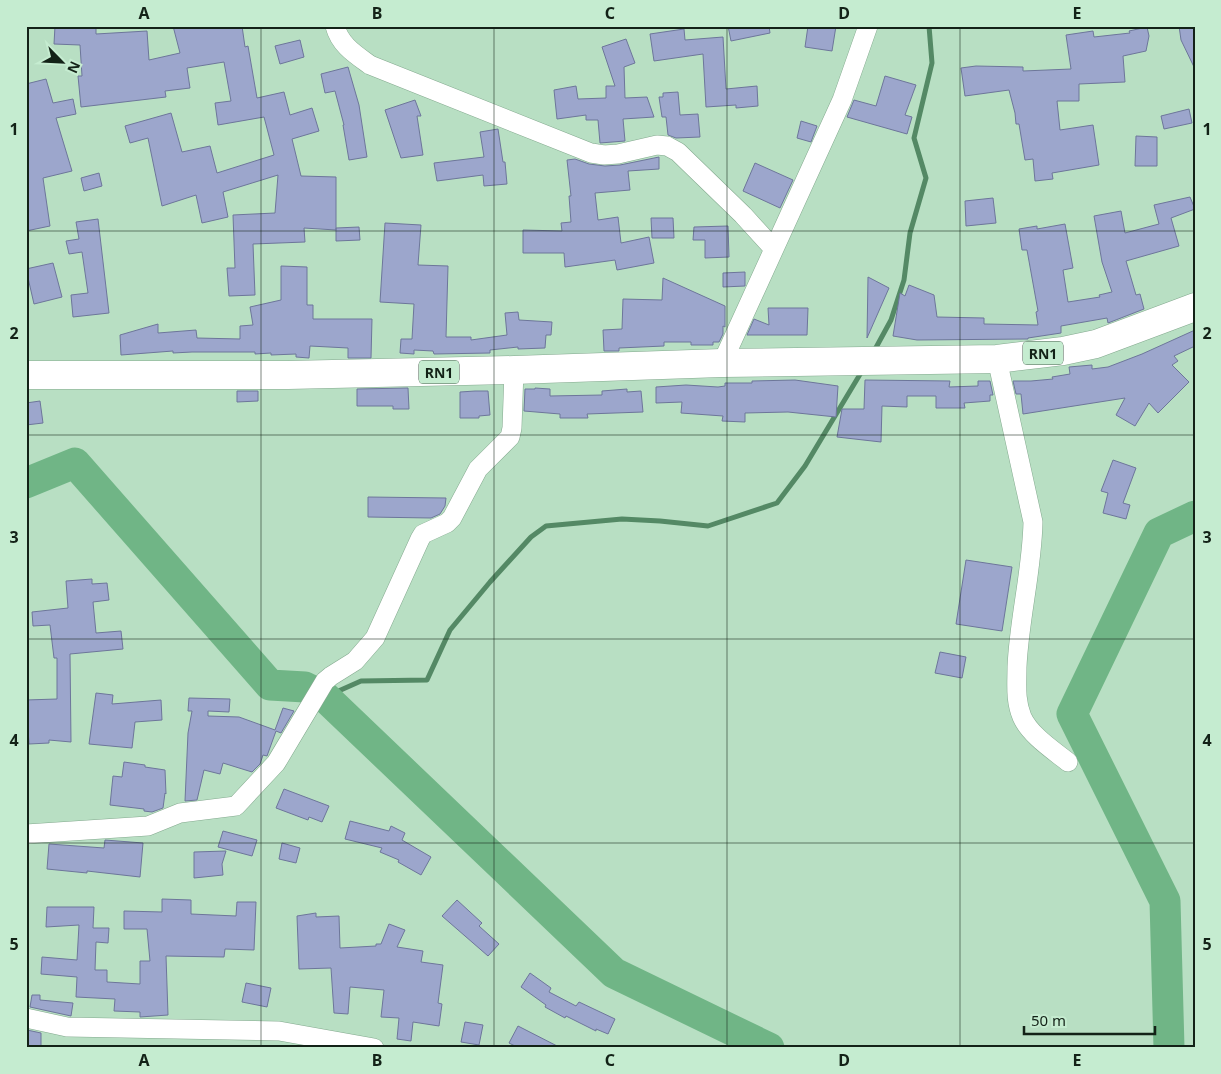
<svg xmlns="http://www.w3.org/2000/svg" width="1221" height="1074" font-family="'Noto Sans',sans-serif">
	<style>
		.lines { fill: none; stroke-linecap: round; stroke-linejoin: round }
		.stream { stroke: #548965; stroke-width: 5 }
		.river { stroke: #70b586; stroke-width: 31 }
		.building { fill: #9ca6cc; stroke: #6d769a }
		.minor-casing { stroke: #83a98e; stroke-width: 20 }
		.highway-casing { stroke: #83a98e; stroke-width: 29 }
		.minor { stroke: #fff; stroke-width: 19 }
		.highway { stroke: #fff; stroke-width: 28 }
		.grid { fill: none; stroke: #132217; stroke-width: 1; stroke-opacity: 0.55 }
		.labels { text-anchor: middle; dominant-baseline: central; stroke-width: 4; stroke-linejoin: round; paint-order: stroke }
		.shield { fill: #c5ecd0; stroke: #485f4e; stroke-width: 1 }
		.shield-label { font-size: 14px; font-weight: bold; fill: #132217 }
		.neatline { fill: none; stroke: #132217; stroke-width: 2 }
		.grid-label { font-size: 16px; text-anchor: middle; font-weight: bold; fill: #132217 }
	</style>
	<rect width="100%" height="100%" fill="#b8dfc3"/>
	<g class="lines">
		<path class="stream" d="M873,353L891,320L904,280L910,233L926,178L914,138L932,63L929,26
			M325,697L361,681L427,680L450,630L490,582L531,537L546,526L622,519L660,521L708,526L777,503L805,466L862,371"/>
		<path class="river" d="M26,483L75,463L270,685L305,687L325,697L614,973L769,1048
			M1169,1048L1165,901L1072,714L1159,533L1195,516"/>
	</g>
	<path class="building" d="M55,26H96V34L147,31L149,60L180,53L173,26H242L245,47L248,46L257,98L284,92L290,115L312,108L319,131L292,139L301,176L336,177V230L304,228L305,242L253,244L255,295L229,296L227,268H235L233,215L275,213L278,175L223,192L228,217L202,223L196,195L162,206L148,138L130,143L125,126L171,113L182,152L210,146L217,173L274,155L264,117L218,125L215,103L231,101L224,62L187,68L190,88L165,91L166,97L81,107L78,76H82L80,45L54,44Z
		M728,26H769L770,33L731,41Z
		M808,26H836L832,51L805,47Z
		M1179,26H1195V69L1181,40Z
		M1147,27L1149,36L1146,51L1123,56L1125,82L1079,84V101H1057L1060,130L1093,125L1099,165L1052,173L1053,179L1035,181L1033,159L1025,160L1019,124H1016L1015,113L1009,90L965,96L961,68L976,66L1023,67V71L1071,69L1066,35L1093,31L1094,37L1130,33L1129,31Z
		M684,29L685,40L723,37L726,89L757,86L758,106L736,108V105L706,107L703,54L654,61L650,34Z
		M626,39L635,63L624,67L625,98L647,97L654,117L623,119L625,141L600,143L598,120H586V115L557,119L554,90L576,86L578,99L606,98V86H615L602,47Z
		M300,40L304,57L280,64L275,46Z
		M348,67L359,105L367,157L349,160L343,125H344L335,91L325,93L321,74Z
		M885,76L916,85L905,115L912,117L907,134L847,117L854,100L876,106Z
		M46,79L53,103L73,99L76,114L56,118L72,171L43,178L50,226L26,231V84Z
		M678,92L680,115L698,114L700,137L676,138L668,135L666,117H662L659,97H663V93Z
		M415,100L421,116H417L423,155L401,158L385,110Z
		M1189,109L1192,123L1164,129L1161,116Z
		M801,121L817,126L811,142L797,138Z
		M498,129L503,162H505L507,184L484,186L483,175L437,181L434,163L484,157L480,132Z
		M1136,136L1157,137V166H1135Z
		M659,157V169L628,171L630,190L595,193L598,220L618,217L621,243L649,237L654,263L617,270L615,260L565,267L564,253H523V230L562,231L561,223L571,222L569,196H571L567,160L575,159L589,164L605,166L620,165Z
		M755,163L793,180L780,208L743,191Z
		M99,173L102,186L84,191L81,178Z
		M1190,197L1195,209L1171,218L1179,246L1126,261L1136,295L1140,294L1144,309L1108,323L1107,318L1061,326V333L1028,338V339L917,340L893,336L900,293L905,296L909,285L934,295L937,317L984,318V324L1038,325L1036,312L1038,311L1027,250H1022L1019,229L1037,226V229L1065,224L1073,268L1063,270L1068,302L1100,297L1099,295L1112,292L1102,262L1094,216L1121,211L1125,233L1159,224L1154,205Z
		M993,198L996,223L966,226L965,201Z
		M651,218H673L674,238H652Z
		M98,219L109,313L73,317L71,295L88,293L82,252L69,254L66,241L79,239L76,222Z
		M385,223L421,225L418,265L448,266L446,337H471V340L507,335L505,313L518,312L519,320L552,322L551,335H546L545,348L518,349V347L490,350V353L434,354L433,351L414,350V354L400,353L401,339H412L414,304L380,302Z
		M728,226L729,257L705,258V240H693L694,227Z
		M359,227L360,240L336,241V228Z
		M53,263L62,297L34,304L26,269Z
		M281,266L307,267V305H313V319H372L371,358H348V348L310,346L309,358L296,357V354L271,355V353L255,354V352H192L173,353V351L121,355L120,335L158,324V333L196,330L197,338L240,339V326L253,325L250,307L281,300Z
		M745,272V286L723,287V273Z
		M868,277L889,288L867,338Z
		M663,278L725,306V327L723,326V334L719,342H713V345H691V342H664V346L619,348V351H604L603,330L622,329L623,299L662,300Z
		M768,308H808L807,335H747L754,319L769,325Z
		M1195,330V346L1174,356L1178,361L1172,365L1189,382L1158,413L1149,403L1135,426L1116,415L1125,398L1023,414L1021,394H1016L1013,381H1031L1053,379L1052,377L1070,374L1069,367L1092,365V369L1108,367L1142,354Z
		M795,380L838,386L836,417L788,412L745,413V422L722,421L723,416L681,413L682,402L656,403V387L686,385L718,387L725,386V383H752V381Z
		M865,380L950,381L949,387L978,386V381H990L993,395H990V401L964,403L965,408H936V396H907V407L882,406L881,442L837,437L842,409H864Z
		M408,388L409,409H393V406H357V389Z
		M535,388L550,389V396L602,395V391L627,389V392L641,391L643,412L587,414L588,418H560V414L524,411L525,389H535Z
		M237,391H258V401L237,402Z
		M475,391H488L490,415L479,416V418H460V392Z
		M40,401L43,423L26,425V403Z
		M1113,460L1136,468L1123,503L1130,505L1126,519L1103,513L1108,493L1101,491Z
		M368,497L446,498L445,506L440,514L431,518L368,517Z
		M966,560L1012,567L1002,631L956,624Z
		M92,579V584L107,583L109,600L93,602L96,633L121,631L123,649L70,654L71,742L49,740V743L29,744L26,700L57,699V658H54L50,625L33,626L32,612L68,608L66,581Z
		M940,652L966,657L962,678L935,673Z
		M96,693L113,695L112,704L161,700L162,720L135,722L132,748L89,744Z
		M189,698L230,699L229,712L208,711V716L239,717L275,730L283,708L294,711L281,733L276,731L267,756L263,755L260,764L252,772L223,763L220,774L204,770L197,800L185,801L188,733L192,711H188Z
		M124,762L145,765V767L165,770L166,794L165,793L163,808L152,812L144,811V809L110,805L113,776L122,777Z
		M284,789L329,806L322,822L309,817L308,820L276,808Z
		M350,821L389,831L391,826L405,833L402,840L431,857L421,875L398,862L399,860L380,852L382,848L345,839Z
		M223,831L257,840L252,856L218,847Z
		M105,840L143,843L140,877L87,871V873L47,869L49,844L104,848Z
		M282,843L300,848L296,863L279,859Z
		M226,851L222,864L223,875L194,878V852Z
		M162,899L191,900V914L236,916L237,902H256L254,950L225,949L224,957L166,956L168,1015L140,1017V1012L114,1011L115,999L76,997L77,977L41,974L42,957L77,960L79,925L46,927L47,907H94L93,928H109L108,943L96,942L95,970H107V982L140,984V961H150L147,929H124V911L162,912Z
		M457,900L482,923L479,926L499,944L488,956L442,916Z
		M316,913V917L339,916L340,948L376,946V944H381L389,924L405,930L397,947L423,951L421,962L443,965L438,1003L442,1004L439,1026L413,1022L411,1041L397,1039L399,1018L381,1017L384,990L350,987L348,1014L334,1013L331,968L299,969L297,916Z
		M530,973L551,988L549,992L576,1006L579,1002L615,1019L608,1034L596,1029V1031L566,1016L565,1018L545,1007L546,1005L521,987Z
		M246,983L271,988L267,1007L242,1002Z
		M32,995H40V1000L73,1003L71,1016L30,1007Z
		M465,1022L483,1025L479,1045L461,1042Z
		M518,1026L561,1048H519L509,1043Z
		M27,1030L41,1033V1048H26Z"/>
	<g class="lines">
		<defs>
			<path id="minor" d="M335,26C340,45 355,54 370,65L591,153L604,155L618,154L657,145L667,146L678,152L743,215L773,248
				M997,359L1033,522C1032,571 1019,619 1017,667C1017,685 1015,700 1022,717C1030,735 1053,750 1068,762
				M722,363L842,100L868,26
				M26,834L148,826L180,813L236,806L276,763L325,681L331,676L355,661L375,638L420,539L423,534L447,523L452,518L478,469L510,437L512,428L514,370
				M26,1018L67,1027L279,1031L374,1048"/>
			<path id="highway" d="M26,375H288L514,370L722,363L997,359L1063,351L1096,344L1195,307"/>
		</defs>
		<use href="#minor" class="minor-casing"/>
		<use href="#highway" class="highway-casing"/>
		<use href="#minor" class="minor"/>
		<use href="#highway" class="highway"/>
	</g>
	<path class="grid" d="M261,26V1048M494,26V1048M727,26V1048M960,26V1048M26,231H1195M26,435H1195M26,639H1195M26,843H1195"/>
	<g class="labels">
		<g class="shield">
			<rect x="1023" y="341.5" width="40" height="23" rx="4"/>
			<rect x="419" y="360.5" width="40" height="23" rx="4"/>
		</g>
		<g class="shield-label">
			<text x="1043" y="353">RN1</text>
			<text x="439" y="372">RN1</text>
		</g>
	</g>
	<rect width="1221" height="1074" fill="none" stroke="#c5ecd0" stroke-width="55"/>
	<g transform="translate(62 62) rotate(114)" stroke="#c5ecd0" stroke-width="4" paint-order="stroke">
	<path d="M0-4L9 19L0 12L-9 19Z" fill="#132217"/>
	<text y="-8" font-size="14" font-weight="bold" text-anchor="middle" fill="#132217">N</text>
	</g>
	<path d="M1024 1026v8h131v-8" fill="none" stroke="#132217" stroke-width="2.5"/>
	<text x="1031" y="1026" font-size="15" fill="#132217" stroke="#c5ecd0" stroke-width="4" paint-order="stroke">50 m</text>
	<rect x="28" y="28" width="1166" height="1018" class="neatline"/>
	<g class="grid-label">
		<text x="144" y="19">A</text>
		<text x="377" y="19">B</text>
		<text x="610" y="19">C</text>
		<text x="844" y="19">D</text>
		<text x="1077" y="19">E</text>
		<text x="14" y="135">1</text>
		<text x="1207" y="135">1</text>
		<text x="14" y="339">2</text>
		<text x="1207" y="339">2</text>
		<text x="14" y="543">3</text>
		<text x="1207" y="543">3</text>
		<text x="14" y="746">4</text>
		<text x="1207" y="746">4</text>
		<text x="14" y="950">5</text>
		<text x="1207" y="950">5</text>
		<text x="144" y="1066">A</text>
		<text x="377" y="1066">B</text>
		<text x="610" y="1066">C</text>
		<text x="844" y="1066">D</text>
		<text x="1077" y="1066">E</text>
	</g>
</svg>
